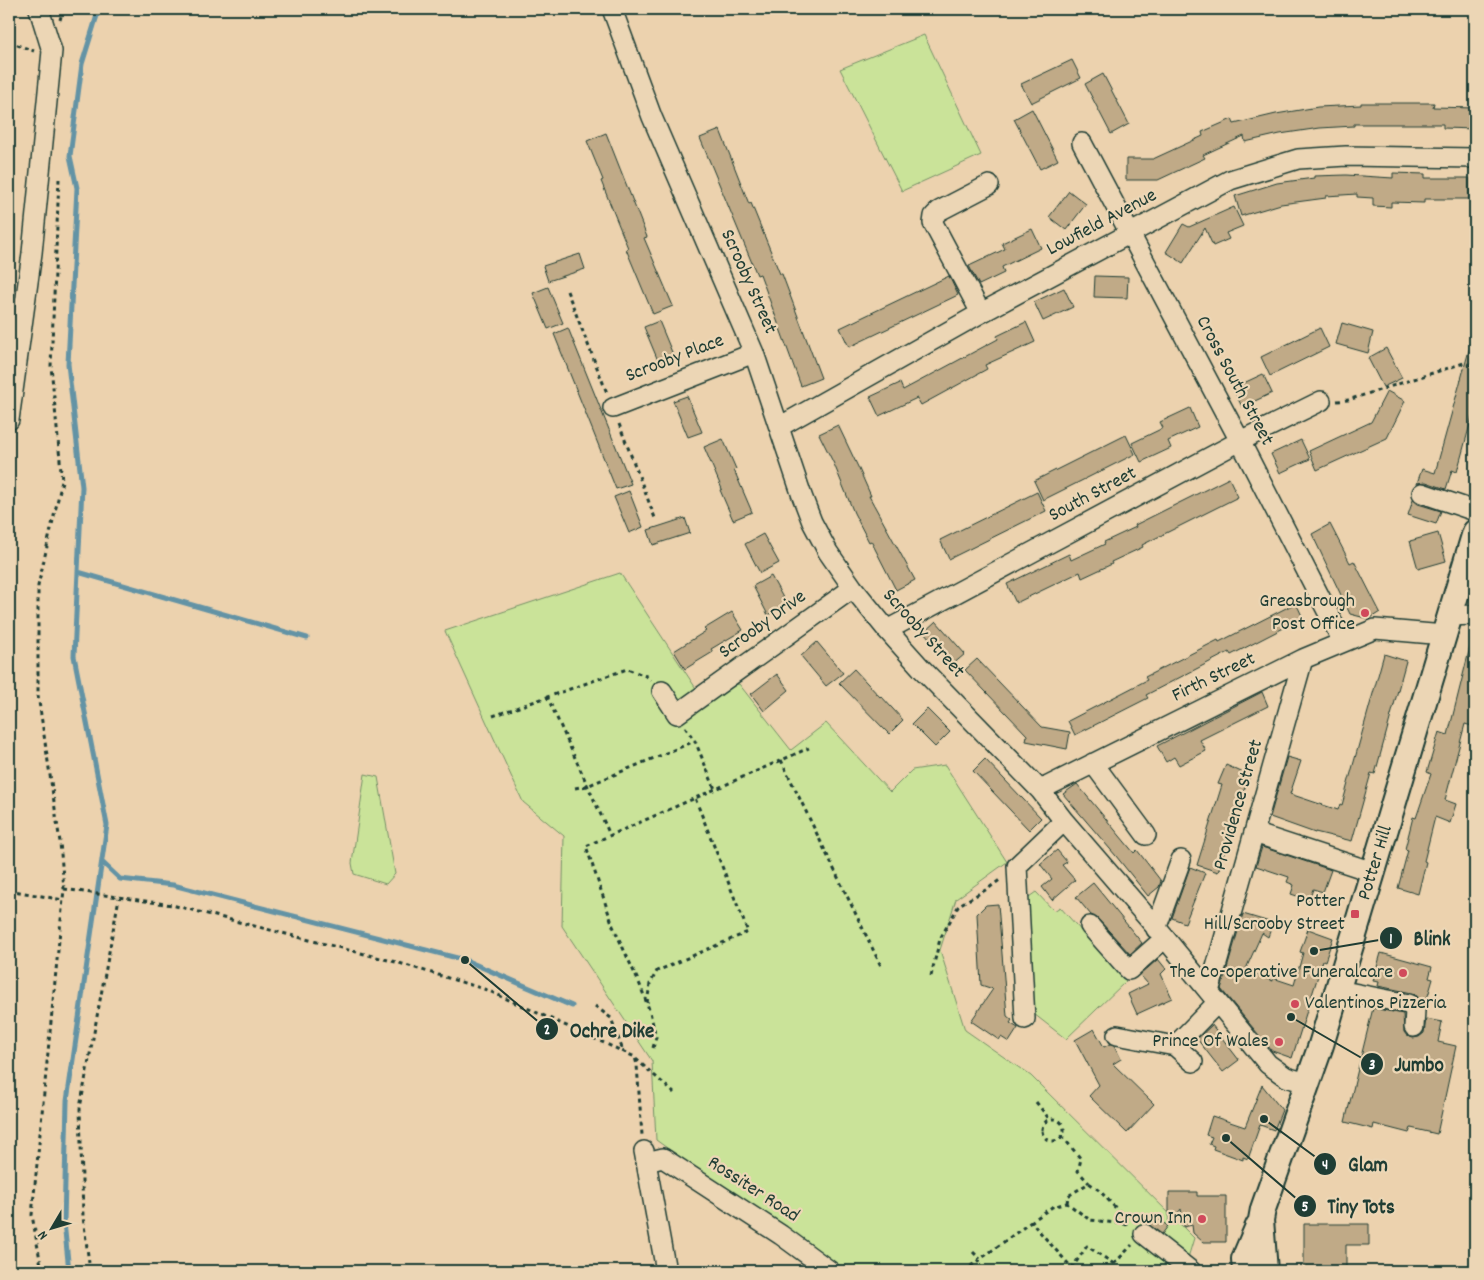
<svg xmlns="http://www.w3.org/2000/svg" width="1484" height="1280" font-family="Dekko,sans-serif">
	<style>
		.green { fill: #cae399; stroke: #749066 }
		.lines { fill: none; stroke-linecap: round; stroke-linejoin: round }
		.stream { stroke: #6393a5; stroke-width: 5 }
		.building { fill: #c0aa87; stroke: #1f3d34 }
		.minor-casing { stroke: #1f3d34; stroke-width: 22 }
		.major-casing { stroke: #1f3d34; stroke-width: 28 }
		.path { stroke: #1f3d34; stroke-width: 3; stroke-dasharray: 4 4; stroke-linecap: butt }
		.minor { stroke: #ecd6b5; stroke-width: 19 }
		.major { stroke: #ecd6b5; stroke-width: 24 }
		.poi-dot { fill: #d1495b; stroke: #ecd6b5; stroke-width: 2 }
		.labels { text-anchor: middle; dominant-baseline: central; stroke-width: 4.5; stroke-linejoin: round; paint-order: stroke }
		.street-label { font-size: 20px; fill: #1f3d34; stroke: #ecd6b5 }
		.poi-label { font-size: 20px; fill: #1f3d34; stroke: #ecd6b5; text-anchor: end }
		.leader { fill: none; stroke: #1f3d34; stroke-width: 2 }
		.callout-dot { fill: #1f3d34; stroke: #ecd6b5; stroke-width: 2 }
		.mark-label { font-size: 15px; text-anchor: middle; font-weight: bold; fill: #fff }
		.callout-label { font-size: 21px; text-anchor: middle; font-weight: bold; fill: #1f3d34; stroke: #ecd6b5; stroke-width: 4.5; stroke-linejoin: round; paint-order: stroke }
	</style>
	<rect width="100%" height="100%" fill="#ecd2ae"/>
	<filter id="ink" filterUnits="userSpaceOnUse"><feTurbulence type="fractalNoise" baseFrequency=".02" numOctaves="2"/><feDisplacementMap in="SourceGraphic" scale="10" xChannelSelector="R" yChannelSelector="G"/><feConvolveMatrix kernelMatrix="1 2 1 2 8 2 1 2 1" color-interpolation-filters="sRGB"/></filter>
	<g filter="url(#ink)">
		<path class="green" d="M924,35L981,155L902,191L840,69Z
			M620,573L699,693L739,684L791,750L826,723L890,792L912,770L945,765L1007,862L956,899L940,950L965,1030L1031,1076L1194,1238L1187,1261L1200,1271H837L656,1140L652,1061L562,926L564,836L523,802L445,631Z
			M365,774L378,777L395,874L386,884L354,874L352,863Z
			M1036,892L1054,911L1060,907L1126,981L1066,1039L1034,1014L1026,899Z"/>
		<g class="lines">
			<path class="stream" d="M78,572L307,638
				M103,863L120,879L173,885L465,960L572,1006
				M69,1271L64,1222L67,1101L107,825L74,656L82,487L68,364L77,188L70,156L82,64L99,9"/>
		</g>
		<path class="building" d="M1072,60L1081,78L1031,103L1021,84Z
			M1103,74L1129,124L1111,134L1085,84Z
			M1361,103H1434L1433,107L1475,108V129L1443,128V124H1354V126L1320,128L1280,134L1245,142L1244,136L1203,155L1205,158L1158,180H1126V159H1153L1203,136L1202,132L1232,119L1234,124L1276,114L1318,107L1361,105Z
			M1032,109L1058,160L1040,169L1014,119Z
			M720,130L749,204L751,203L780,274H782L821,378L801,386L760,274L757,275L700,138Z
			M606,133L647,237L644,238L673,306L653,314L626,249L628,248L601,181L603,180L587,141Z
			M1393,173L1425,174V178H1469V199H1424V203L1391,202V207L1373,206V198L1357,197V194L1326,196V198L1281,204L1241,216L1235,196L1277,183L1314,178V176L1346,175L1393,178Z
			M1069,191L1086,204L1066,230L1049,217Z
			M1234,207L1243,226L1226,233L1229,239L1213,246L1205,228L1183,263L1166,252L1183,224L1189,227Z
			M1032,229L1041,248L1002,267L1004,273L979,285L969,266L1005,249L1002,243Z
			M580,254L585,269L548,281L543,266Z
			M949,276L958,295L849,347L840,328Z
			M1095,276L1128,277L1127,298L1094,297Z
			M548,287L563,323L548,329L533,293Z
			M1064,288L1073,307L1043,321L1034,302Z
			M659,321L674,357L659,363L644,327Z
			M1026,322L1035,342L985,365L987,369L921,405L917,398L879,416L870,397L900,383L903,390L998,339L997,336Z
			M1342,323L1373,332L1368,353L1336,344Z
			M568,328L631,484L616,489L554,334Z
			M1320,328L1329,347L1270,376L1261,357Z
			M1471,343L1475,344V406L1457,472L1452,470L1446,489L1426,482L1417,483L1422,469L1435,473Z
			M1386,348L1402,378L1383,387L1368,358Z
			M1263,374L1272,393L1242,407L1233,388Z
			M1387,391L1405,401L1387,438L1317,470L1309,451L1371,422Z
			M687,396L702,432L688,437L673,401Z
			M1190,408L1198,427L1168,441L1171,448L1141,462L1132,443L1163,428L1160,422Z
			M838,425L859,469L871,496H869L915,580L896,590L871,541L869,542L854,513L834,464L819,434Z
			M1126,435L1135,454L1043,500L1034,481Z
			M723,439L736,469L734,470L752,512L733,520L720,490L722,489L704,447Z
			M1301,440L1310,459L1280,473L1271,454Z
			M1229,478L1238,497L1142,545L1143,547L1111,562L1112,564L1082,578L1080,572L1016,603L1007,584L1069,554L1071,560L1105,544L1104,542L1136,527L1135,525Z
			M629,491L643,527L629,533L614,497Z
			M1037,492L1046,511L949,559L940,540Z
			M1413,500L1418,504L1441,511L1436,524L1408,515Z
			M685,518L690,533L653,545L648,530Z
			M1330,524L1350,563L1354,561L1380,612L1369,619L1350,614L1312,534Z
			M1438,533L1446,561L1418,569L1410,541Z
			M763,534L779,563L760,573L745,544Z
			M771,576L787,605L768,615L753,586Z
			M1296,603L1303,618L1231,655L1229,652L1146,695L1148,698L1075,735L1068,721L1147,680L1145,677L1218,640L1219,642Z
			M732,612L743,630L711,649L713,652L685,669L674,651L706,631L704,629Z
			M936,621L965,654L952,665L924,632Z
			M817,642L843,673L826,686L801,656Z
			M1470,647L1475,648V715L1472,726L1465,724L1445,800L1456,804L1450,823L1435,817L1424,861L1426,862L1418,894L1398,888L1408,850L1405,849L1413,817L1416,818L1431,774L1427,772L1439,732L1448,735Z
			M1384,654L1406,661L1375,774L1371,773L1352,841L1315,832V833L1270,817L1287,757L1301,761L1290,794L1338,810L1340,804L1342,805Z
			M977,659L1042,727L1070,732L1067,749L1026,741L1027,735L965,670Z
			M854,669L880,697L881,696L903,720L889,734L839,683Z
			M777,674L789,690L764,711L751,694Z
			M1262,692L1268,706L1200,740L1206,751L1179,765L1174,757L1166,762L1157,746Z
			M927,709L950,732L935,747L912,724Z
			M985,759L1041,818L1029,830L973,771Z
			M1226,765L1250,776L1238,804L1233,823L1234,824L1218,872L1197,865L1222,785L1218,784Z
			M1077,784L1134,853L1137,850L1161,881L1159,887L1148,896L1116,856L1063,794Z
			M1262,847L1331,870L1323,892L1313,889L1309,900L1291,894L1294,885L1287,882L1289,877L1256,866Z
			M1057,850L1067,862L1062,865L1075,880L1052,900L1042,887L1052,879L1040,864Z
			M1190,867L1205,873L1185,923L1172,918Z
			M1093,883L1142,943L1130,954L1098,919L1091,915L1076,897Z
			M998,904L1007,1016L1012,1020L1010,1023L1018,1028L1009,1042L1001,1037L999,1040L971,1021L993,989L981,985L977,914L986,905Z
			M1243,914L1273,923L1268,937L1262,933L1245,971L1273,981V978L1294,985L1303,953L1300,952L1308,929L1333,938L1325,961L1323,960L1292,1058L1272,1051L1221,989Z
			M1381,953L1432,967L1429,978L1433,979L1425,1006L1417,996L1412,993L1378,986L1379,982L1373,981Z
			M1158,959L1166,969L1161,974L1172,998L1137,1014L1128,994L1148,984L1140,975Z
			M1373,1008L1403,1014L1404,1032L1407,1036L1413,1038L1419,1037L1424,1033L1426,1019L1442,1022L1438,1042L1456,1046L1437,1134L1411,1128L1409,1133L1374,1124L1373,1129L1345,1122Z
			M1212,1025L1239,1060L1223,1072L1197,1039Z
			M1094,1029L1104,1047L1110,1044L1114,1045L1121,1059L1113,1064L1154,1104L1127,1133L1089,1096L1099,1085L1075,1040Z
			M1262,1085L1282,1110L1274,1130L1260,1125L1248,1159L1243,1157V1160L1213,1149L1214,1146L1209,1144L1212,1137L1206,1135L1212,1116L1245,1127Z
			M1169,1192H1197V1196H1226V1242H1203L1193,1233L1192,1225L1184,1227L1181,1209L1169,1225Z
			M1153,1216L1168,1226L1162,1234L1147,1224Z
			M1304,1224H1369V1245H1346V1270H1304Z"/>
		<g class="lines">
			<defs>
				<path id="minor" d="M612,9L652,117L754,353L802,496L812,522L828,552L853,588L887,630L922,669L1040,790L1064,821L1165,938L1268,1064L1286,1077L1307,1083
					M1082,143L1240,441L1343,642
					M981,313L933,223L934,216L939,211L989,185
					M613,408L754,353
					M9,420L32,253L52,51L39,9
					M779,427L981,313L1230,180L1298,159L1346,156L1475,158
					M1422,493L1475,511
					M1449,616L1475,615
					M887,630L1240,441L1321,401
					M662,691L677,714L853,588
					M1093,763L1146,835
					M1040,790L1303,659L1375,629L1444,635
					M1254,833L1373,872
					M1090,926L1129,970L1165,938
					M1156,929L1181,860
					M1338,990L1409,1004L1415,1010L1414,1027
					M1209,992L1303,659
					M1025,1019L1017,866L1064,821
					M1117,1035L1175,1046
					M1193,1062L1175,1046L1217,1003
					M644,1151L666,1271
					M646,1162L663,1158L781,1235L830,1271
					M1144,1234L1191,1271"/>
				<path id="major" d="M1245,1271L1244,1259L1258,1226
					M1265,1271L1261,1220L1263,1209L1321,1045L1475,532"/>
			</defs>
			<use href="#minor" class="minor-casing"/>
			<use href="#major" class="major-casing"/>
			<path class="path" d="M60,20L63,9
				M9,42L34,51
				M567,291L607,393
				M1337,401L1348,400L1464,363L1475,366
				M619,424L655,518
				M547,696L610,835
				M493,716L627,669L646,676L651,680
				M685,727L695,741L715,789
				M781,760L881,966
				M575,788L587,786L695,741
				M64,889L172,905L396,962L487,990L635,1057L637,1065L642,1135
				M9,890L63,900
				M931,976L940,939L959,905L989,888L1001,879
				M647,1003L650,984L657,971L748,932L695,798
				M595,1006L611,1018L623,1051
				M653,1048L656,1037L650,1012L640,985L613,926L586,846L809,748
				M636,1059L674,1093
				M1036,1102L1050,1120
				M1042 1130a11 11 0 1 1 22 0a11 11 0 1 1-22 0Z
				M1062,1136L1081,1159L1078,1171L1089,1183
				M1067,1203L1068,1196L1089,1183L1099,1190L1125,1218V1224
				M973,1252L980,1259
				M1114,1264L1087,1246L1072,1268L1031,1222L1052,1207L1067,1203L1090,1220L1125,1224L1130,1227
				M42,1271L32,1215L64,889L60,842L38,695V586L62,481L51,366L59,179
				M90,1271L83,1217L80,1108L119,898
				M964,1271L1031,1222
				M1111,1271L1112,1266L1132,1245"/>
			<use href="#minor" class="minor"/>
			<use href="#major" class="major"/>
		</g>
	</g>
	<g class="poi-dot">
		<circle cx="1365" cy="613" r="5"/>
		<rect x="1350" y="909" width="10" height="10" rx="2.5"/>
		<circle cx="1403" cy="973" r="5"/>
		<circle cx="1295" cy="1004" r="5"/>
		<circle cx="1279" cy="1042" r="5"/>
		<circle cx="1202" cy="1219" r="5"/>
	</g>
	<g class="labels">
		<g class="street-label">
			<text transform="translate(1102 223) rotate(-28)">Lowfield Avenue</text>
			<text transform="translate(748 282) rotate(66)">Scrooby Street</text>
			<text transform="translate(675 359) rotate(-21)">Scrooby Place</text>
			<text transform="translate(1234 381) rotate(62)">Cross South Street</text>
			<text transform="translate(1093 495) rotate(-28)">South Street</text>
			<text transform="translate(763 625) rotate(-36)">Scrooby Drive</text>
			<text transform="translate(923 634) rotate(48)">Scrooby Street</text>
			<text transform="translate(1214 678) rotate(-26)">Firth Street</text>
			<text transform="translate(1239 805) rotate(-74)">Providence Street</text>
			<text transform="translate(1376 863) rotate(-73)">Potter Hill</text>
			<text transform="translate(753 1190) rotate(33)">Rossiter Road</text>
		</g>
		<g class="poi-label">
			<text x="1355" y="602">Greasbrough<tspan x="1355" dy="23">Post Office</tspan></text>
			<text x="1345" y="902">Potter<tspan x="1345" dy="23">Hill/Scrooby Street</tspan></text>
			<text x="1393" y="973">The Co-operative Funeralcare</text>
			<text x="1305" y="1004" text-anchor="start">Valentinos Pizzeria</text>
			<text x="1269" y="1042">Prince Of Wales</text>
			<text x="1192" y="1219">Crown Inn</text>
		</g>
	</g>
	<path class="leader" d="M1314 951L1391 938M465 960L547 1029M1291 1017L1372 1064M1264 1119L1325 1164M1226 1138L1305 1206"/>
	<g class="callout-dot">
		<circle cx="1314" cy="951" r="5"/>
		<circle cx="465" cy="960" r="5"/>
		<circle cx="1291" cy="1017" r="5"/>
		<circle cx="1264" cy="1119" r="5"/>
		<circle cx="1226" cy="1138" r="5"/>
		<circle cx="1391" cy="938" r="12"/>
		<circle cx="547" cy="1029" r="12"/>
		<circle cx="1372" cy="1064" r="12"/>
		<circle cx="1325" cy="1164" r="12"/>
		<circle cx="1305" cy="1206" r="12"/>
	</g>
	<g class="mark-label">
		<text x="1391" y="943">1</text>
		<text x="547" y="1034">2</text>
		<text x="1372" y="1069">3</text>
		<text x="1325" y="1169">4</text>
		<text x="1305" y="1211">5</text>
	</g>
	<g class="callout-label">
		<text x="1432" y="945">Blink</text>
		<text x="612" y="1037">Ochre Dike</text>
		<text x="1419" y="1071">Jumbo</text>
		<text x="1368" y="1171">Glam</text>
		<text x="1361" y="1213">Tiny Tots</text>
	</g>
	<rect width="1484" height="1280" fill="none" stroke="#ecd6b5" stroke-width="30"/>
	<rect x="15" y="15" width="1454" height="1250" fill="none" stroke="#1f3d34" stroke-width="2" filter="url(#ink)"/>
	<g transform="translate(52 1228) rotate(232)" stroke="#ecd6b5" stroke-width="4" paint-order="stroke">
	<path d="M0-4L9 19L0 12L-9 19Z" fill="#1f3d34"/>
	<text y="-8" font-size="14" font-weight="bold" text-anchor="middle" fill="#1f3d34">N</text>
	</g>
</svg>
